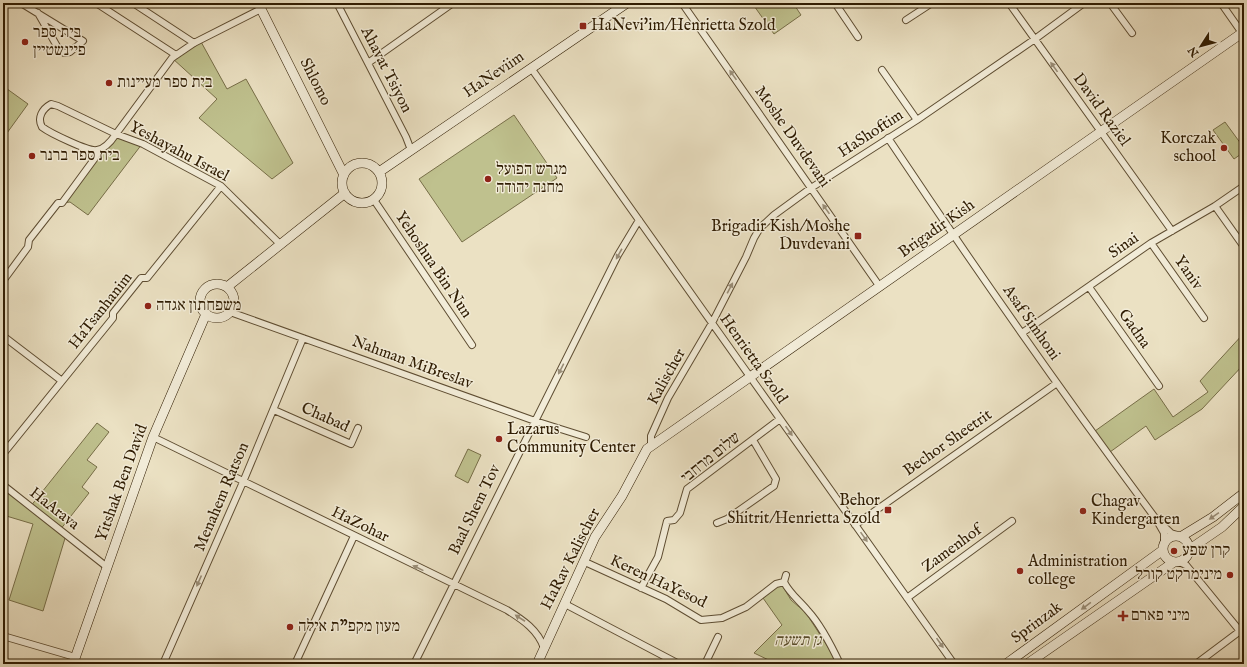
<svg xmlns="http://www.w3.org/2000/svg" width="1247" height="667" font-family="'IM FELL English','Frank Ruhl Libre',serif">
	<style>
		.green { fill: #bfc18e; stroke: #776e48 }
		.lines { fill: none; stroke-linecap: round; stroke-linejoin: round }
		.street-casing { stroke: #5e4d32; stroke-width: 8 }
		.secondary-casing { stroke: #2f1c02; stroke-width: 10 }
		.street { stroke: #f2ecd8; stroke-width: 6 }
		.secondary { stroke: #f2ecd8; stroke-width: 9 }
		.oneway { fill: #9a8e78 }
		.poi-dot { fill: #8f2418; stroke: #f2ecd8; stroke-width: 1.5 }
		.labels { text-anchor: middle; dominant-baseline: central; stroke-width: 3; stroke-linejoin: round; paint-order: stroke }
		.poi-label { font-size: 16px; fill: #2f1c02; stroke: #f2ecd8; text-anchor: start }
		.street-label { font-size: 16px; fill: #2f1c02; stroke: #f2ecd8 }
		.park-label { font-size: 16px; font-style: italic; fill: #5a4e2c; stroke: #f2ecd8 }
	</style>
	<rect width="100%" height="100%" fill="#ebe1c3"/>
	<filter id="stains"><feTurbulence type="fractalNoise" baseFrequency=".005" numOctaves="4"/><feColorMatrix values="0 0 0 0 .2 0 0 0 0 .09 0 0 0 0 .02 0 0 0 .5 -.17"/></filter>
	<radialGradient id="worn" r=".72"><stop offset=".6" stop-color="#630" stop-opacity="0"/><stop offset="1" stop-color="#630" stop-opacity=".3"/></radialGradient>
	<path class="green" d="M752,3H793L801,15L774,34Z
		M200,40L227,89L246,79L293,163L272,179L199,118L217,99L172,58Z
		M3,86L28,104L7,133L3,130Z
		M514,115L557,178L462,242L419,179Z
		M1225,122L1244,148V152L1234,159L1213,130Z
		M116,134L142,144L88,215L70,202L62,203L95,158Z
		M1244,333V364L1202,409L1155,440L1146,426L1110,452L1095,431L1154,389L1173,417L1208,392L1200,381Z
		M97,423L109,432L87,460L97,467L82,487L89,493L60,530L66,535L43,611L9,600L33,524L3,515V485L30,507Z
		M468,449L481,455L468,483L455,476Z
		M782,585L791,600L806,613L828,647L837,664H777L754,653L782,625L763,598L777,587Z"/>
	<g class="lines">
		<defs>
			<path id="street" d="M21,3L83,41L70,52L64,53L58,48L38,13
				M96,3L176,55
				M133,3L194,43
				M337,3L406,137L411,150
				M682,3L880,287
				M835,3L858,37
				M1009,3L1172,231
				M1110,3L1132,33
				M1221,3L1242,33L1244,32
				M261,9L194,43L172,58L116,134L143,144L221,186L280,244
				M906,20L932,3
				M368,63L453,3
				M531,68L954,664
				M882,70L917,120
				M51,104L58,106L116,134C112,140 105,149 97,150C89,152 50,133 42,127C37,118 42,109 51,104Z
				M888,138C974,267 1063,394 1156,519
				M374,200L472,345
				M1215,206L1244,247
				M1151,243L1204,318
				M3,281L28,247L29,240L58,203H62L95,158L99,150
				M1089,287L1159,386
				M230,312L535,421L586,437
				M1022,333L1151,243L1215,206L1244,186
				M3,336L62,381
				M274,410L351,444L358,428
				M153,437L507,610C523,620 538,630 544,648
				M651,446V436L668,398L712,323L746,257L754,238L760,228L774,215L811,188L917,120L1035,39L1084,3
				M3,454L113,318V313L141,278H147L221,186
				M3,485L107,567
				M717,523L727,519L774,486L776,479L753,440
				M855,525L1057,383
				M1164,545V533L1156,519L1171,533L1177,535
				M585,562L666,599L701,620L722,618L746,607L776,584L784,582
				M1179,562L1186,565L1244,636
				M786,575L784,582C790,594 800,601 808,611C821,625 832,647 840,664
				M641,588L658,557L667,521L674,520L680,513L687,489L780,419
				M907,598L1012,521
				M565,604L679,664
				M3,636L75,657
				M163,664L243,482L303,338
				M295,664L354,536
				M414,664L618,255L639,220
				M705,664L718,637
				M1196,664L1240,631"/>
			<path id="secondary" d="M258,3L344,175
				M342 183a20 20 0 1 1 40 0a20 20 0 1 1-40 0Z
				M379,172L627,3
				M200 301a17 17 0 1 1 34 0a17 17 0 1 1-34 0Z
				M227,287L345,193
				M1163 549a13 13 0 1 1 26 0a13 13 0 1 1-26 0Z
				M1182,536L1213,517L1244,493
				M1190,549L1222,527L1244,506
				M73,664L153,437L206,314
				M537,664L595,537L622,496L647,449L1242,33L1244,36
				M1006,664L1163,550
				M1027,664L1174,562"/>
		</defs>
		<use href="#street" class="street-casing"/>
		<use href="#secondary" class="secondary-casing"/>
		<use href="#street" class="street"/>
		<use href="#secondary" class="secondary"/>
	</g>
	<defs><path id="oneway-solid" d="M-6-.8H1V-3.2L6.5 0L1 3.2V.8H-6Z"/></defs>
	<g class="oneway">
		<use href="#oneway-solid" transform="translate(1054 67) rotate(-126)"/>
		<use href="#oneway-solid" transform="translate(733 75) rotate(-125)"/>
		<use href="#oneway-solid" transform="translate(826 209) rotate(-125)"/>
		<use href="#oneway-solid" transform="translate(619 254) rotate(119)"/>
		<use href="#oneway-solid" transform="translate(730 288) rotate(-62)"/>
		<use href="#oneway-solid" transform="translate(561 369) rotate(117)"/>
		<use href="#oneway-solid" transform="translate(789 431) rotate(55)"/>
		<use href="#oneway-solid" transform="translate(1214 516) rotate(145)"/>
		<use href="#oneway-solid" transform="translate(864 537) rotate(55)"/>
		<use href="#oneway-solid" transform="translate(418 568) rotate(-154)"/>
		<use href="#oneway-solid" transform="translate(199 581) rotate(114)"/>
		<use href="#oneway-solid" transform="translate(1086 606) rotate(144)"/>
		<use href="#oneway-solid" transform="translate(520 618) rotate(-147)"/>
		<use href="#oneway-solid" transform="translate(940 643) rotate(55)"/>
	</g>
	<g class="poi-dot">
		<rect x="579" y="22" width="8" height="8" rx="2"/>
		<circle cx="25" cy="42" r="4"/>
		<circle cx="109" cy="83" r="4"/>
		<circle cx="1224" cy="148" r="4"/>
		<circle cx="32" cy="156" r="4"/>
		<circle cx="488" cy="179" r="4"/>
		<rect x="854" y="232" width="8" height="8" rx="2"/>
		<circle cx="148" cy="306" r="4"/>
		<circle cx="499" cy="439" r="4"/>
		<rect x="884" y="506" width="8" height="8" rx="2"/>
		<circle cx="1083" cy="511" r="4"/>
		<circle cx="1174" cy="551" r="4"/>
		<circle cx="1020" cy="571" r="4"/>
		<circle cx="1230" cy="575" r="4"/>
		<path d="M1121 610h4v4h4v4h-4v4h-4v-4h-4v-4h4z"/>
		<circle cx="290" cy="627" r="4"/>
	</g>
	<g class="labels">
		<g class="poi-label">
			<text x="591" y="26">HaNevi'im/Henrietta Szold</text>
			<text x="33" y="33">בית ספר<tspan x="33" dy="18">פיינשטיין</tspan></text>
			<text x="117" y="83">בית ספר מעיינות</text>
			<text x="1216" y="139" text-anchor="end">Korczak<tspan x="1216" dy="18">school</tspan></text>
			<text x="40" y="156">בית ספר ברנר</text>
			<text x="496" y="170">מגרש הפועל<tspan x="496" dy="18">מחנה יהודה</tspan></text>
			<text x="850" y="227" text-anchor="end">Brigadir Kish/Moshe<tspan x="850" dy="18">Duvdevani</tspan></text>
			<text x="156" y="306">משפחתון אגדה</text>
			<text x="507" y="430">Lazarus<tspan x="507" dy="18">Community Center</tspan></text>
			<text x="880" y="501" text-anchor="end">Behor<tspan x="880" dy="18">Shitrit/Henrietta Szold</tspan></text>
			<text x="1091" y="502">Chagav<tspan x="1091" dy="18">Kindergarten</tspan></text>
			<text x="1182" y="551">קרן שפע</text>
			<text x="1028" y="562">Administration<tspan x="1028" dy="18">college</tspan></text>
			<text x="1222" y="575" text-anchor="end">מינימרקט קורל</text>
			<text x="1131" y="616">מיני פארם</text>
			<text x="298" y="627">מעון מקפ"ת אילה</text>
		</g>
		<g class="street-label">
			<text transform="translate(386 70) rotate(63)">Ahavat Tsiyon</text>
			<text transform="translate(494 75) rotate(-34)">HaNeviim</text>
			<text transform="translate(315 82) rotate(63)">Shlomo</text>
			<text transform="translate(1101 110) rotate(54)">David Raziel</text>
			<text transform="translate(871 134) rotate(-33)">HaShoftim</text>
			<text transform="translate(792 137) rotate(55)">Moshe Duvdevani</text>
			<text transform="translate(179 152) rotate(28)">Yeshayahu Israel</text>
			<text transform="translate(937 229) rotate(-35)">Brigadir Kish</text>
			<text transform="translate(1124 246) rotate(-35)">Sinai</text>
			<text transform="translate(433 265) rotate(56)">Yehoshua Bin Nun</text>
			<text transform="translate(1188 273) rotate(55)">Yaniv</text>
			<text transform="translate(101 311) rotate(-52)">HaTsanhanim</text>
			<text transform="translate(1031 323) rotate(55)">Asaf Simhoni</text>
			<text transform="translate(1134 329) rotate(55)">Gadna</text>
			<text transform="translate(753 359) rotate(55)">Henrietta Szold</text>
			<text transform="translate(412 363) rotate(20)">Nahman MiBreslav</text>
			<text transform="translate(667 377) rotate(-61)">Kalischer</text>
			<text transform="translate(325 418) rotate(24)">Chabad</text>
			<text transform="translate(948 443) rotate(-35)">Bechor Sheetrit</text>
			<text transform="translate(711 458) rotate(-39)">שלום מרחבי</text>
			<text transform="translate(122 483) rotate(-70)">Yitshak Ben David</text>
			<text transform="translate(222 497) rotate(-67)">Menahem Ratson</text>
			<text transform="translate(54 509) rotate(38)">HaArava</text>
			<text transform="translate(475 510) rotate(-64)">Baal Shem Tov</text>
			<text transform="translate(360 525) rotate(26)">HaZohar</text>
			<text transform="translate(952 549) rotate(-36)">Zamenhof</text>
			<text transform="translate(571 559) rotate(-63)">HaRav Kalischer</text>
			<text transform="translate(658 582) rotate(25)">Keren HaYesod</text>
			<text transform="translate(1037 623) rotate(-36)">Sprinzak</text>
		</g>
		<g class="park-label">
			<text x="798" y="641">גן תשעה</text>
		</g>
	</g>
	<rect width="1247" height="667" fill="none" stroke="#ebe1c3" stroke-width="16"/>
	<rect x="4" y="4" width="1239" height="659" fill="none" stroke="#2f1c02" stroke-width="2"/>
	<rect x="8" y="8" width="1231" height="651" fill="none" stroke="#2f1c02"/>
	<g transform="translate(1201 46) rotate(234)" stroke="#f2ecd8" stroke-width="3" paint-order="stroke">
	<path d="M0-3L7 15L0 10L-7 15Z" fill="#2f1c02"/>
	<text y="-6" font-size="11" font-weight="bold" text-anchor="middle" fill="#2f1c02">N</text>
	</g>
	<rect width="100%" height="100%" filter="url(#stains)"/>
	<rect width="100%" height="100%" fill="url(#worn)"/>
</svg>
